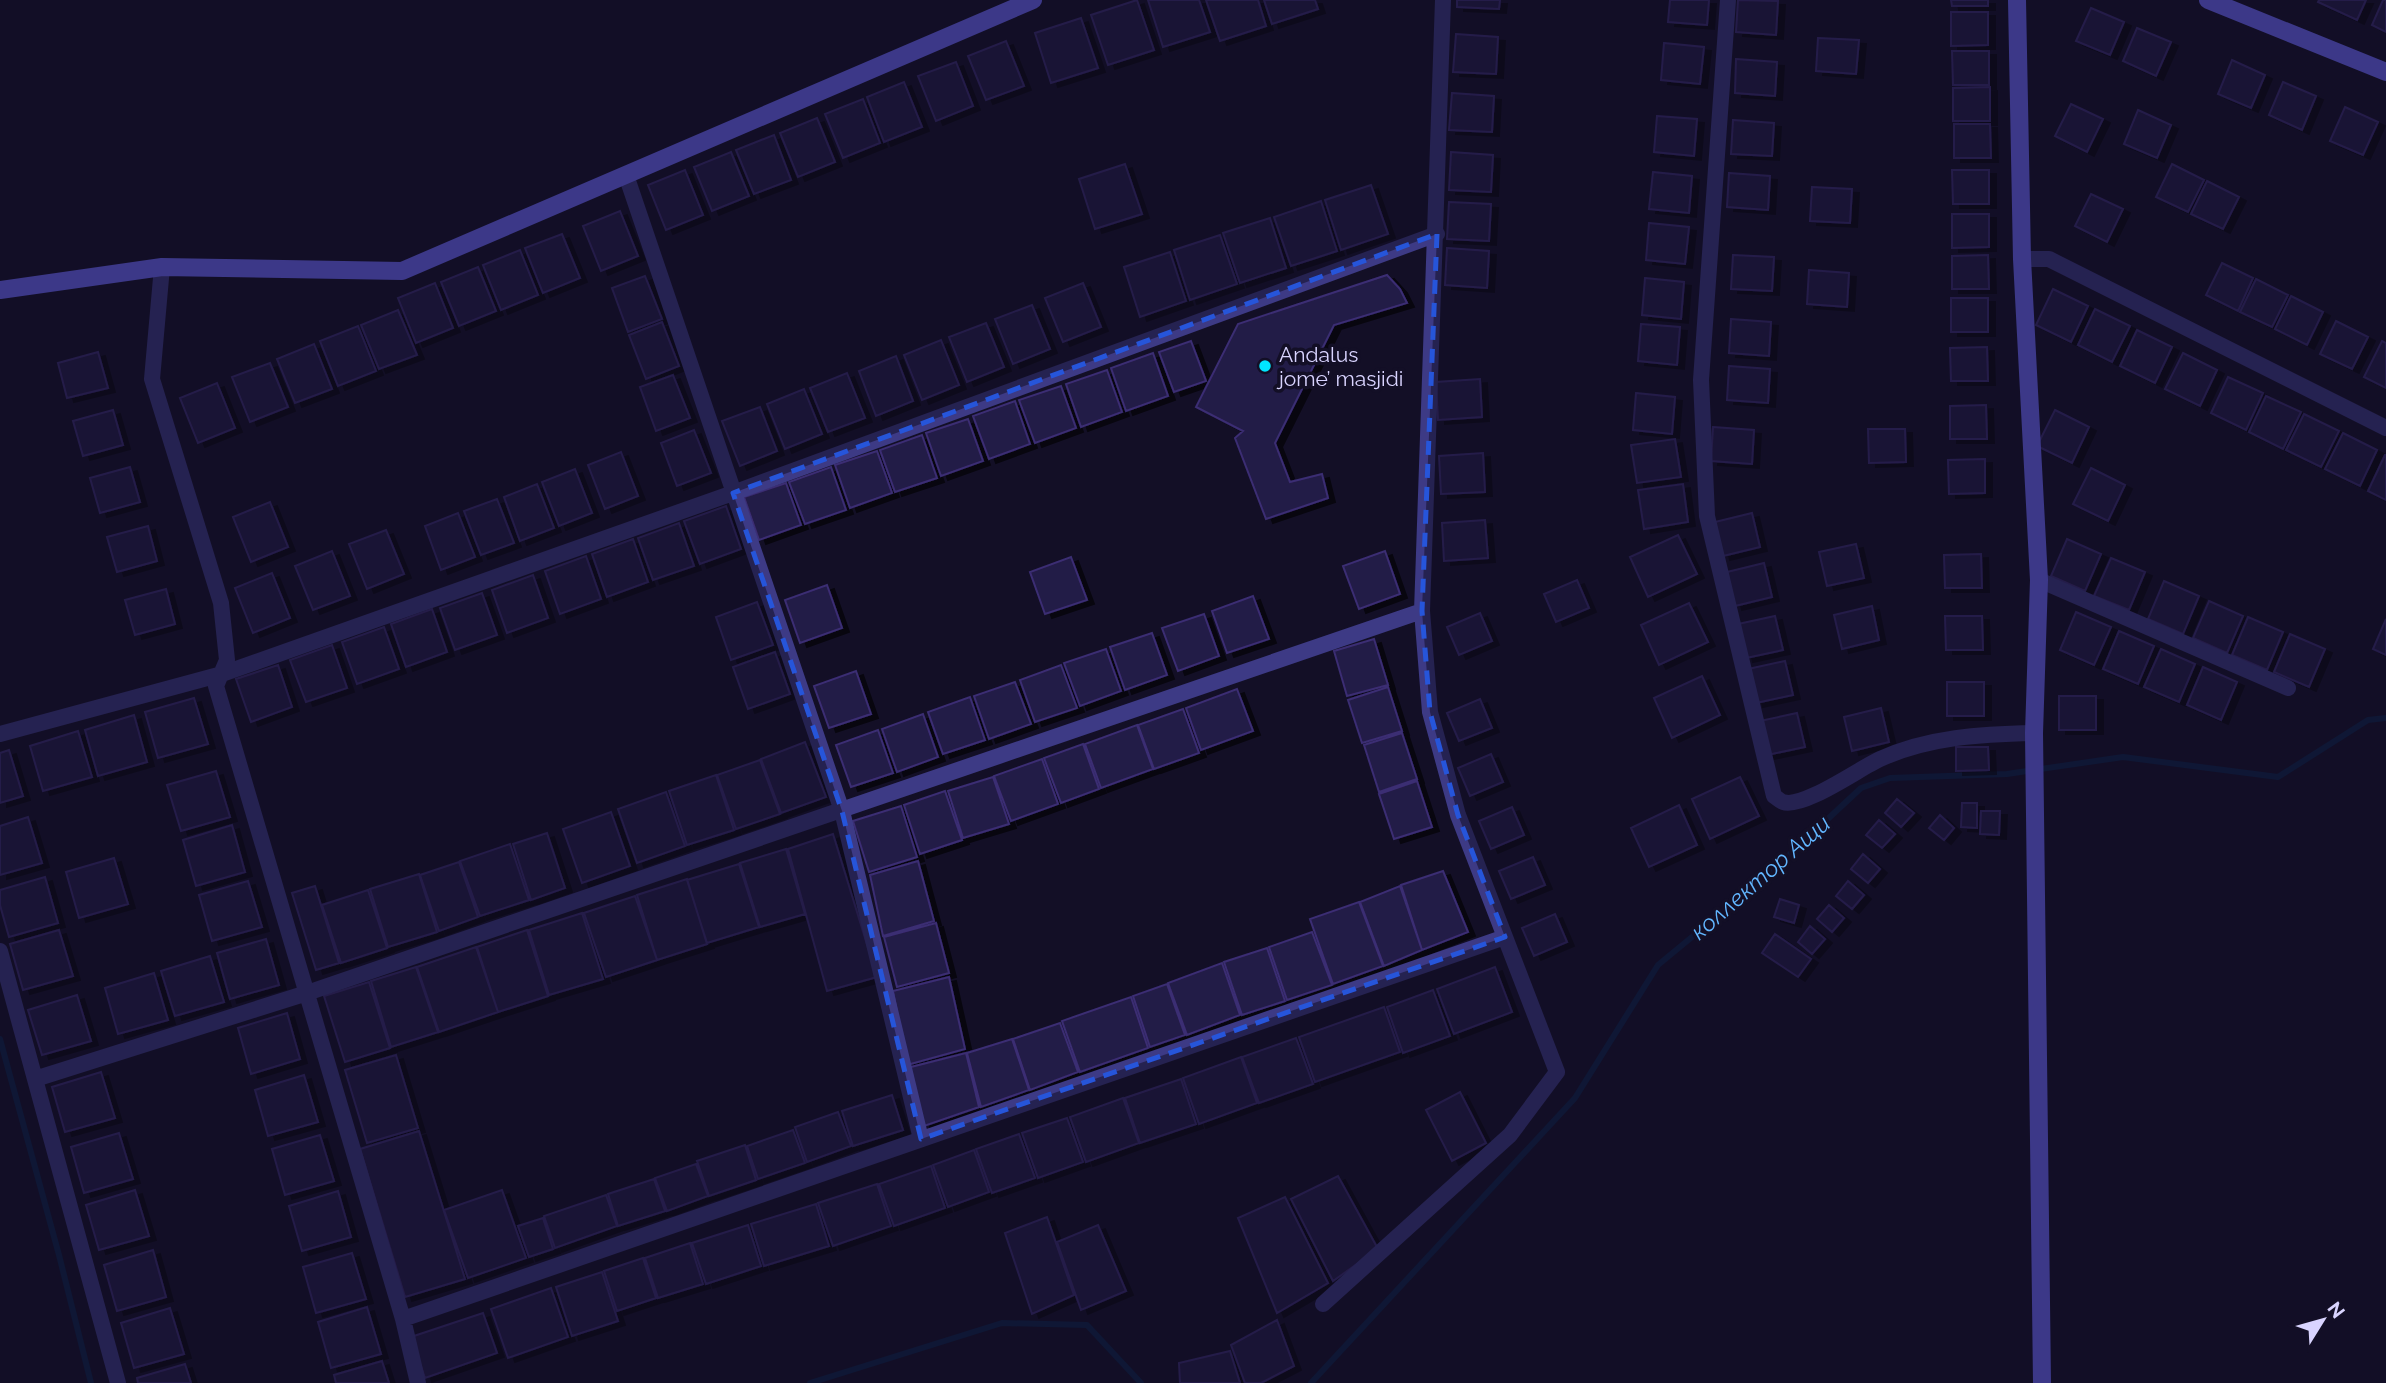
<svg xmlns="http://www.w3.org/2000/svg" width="2386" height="1383" font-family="Raleway,sans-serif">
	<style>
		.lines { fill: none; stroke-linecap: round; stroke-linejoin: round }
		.stream { stroke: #0c2248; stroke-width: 6 }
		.building { fill: #241b47; stroke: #3b2d73; stroke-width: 2; filter: url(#shadow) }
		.street { stroke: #3d3a85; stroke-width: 16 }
		.secondary { stroke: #6f6bff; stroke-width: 18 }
		.marked { fill: none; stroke: #2655da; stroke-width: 5; stroke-dasharray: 14 9; stroke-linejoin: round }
		.poi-dot { fill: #00e5ff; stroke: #130f26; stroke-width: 2.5 }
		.labels { text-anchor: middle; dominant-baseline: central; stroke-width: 7; stroke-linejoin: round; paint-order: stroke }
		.poi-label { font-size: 21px; fill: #d9d4ff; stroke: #130f26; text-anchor: start }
		.water-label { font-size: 23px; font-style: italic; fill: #62b6ff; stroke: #130f26 }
	</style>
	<defs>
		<filter id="shadow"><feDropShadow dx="7" dy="4" stdDeviation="0" flood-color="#0009"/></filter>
	</defs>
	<rect width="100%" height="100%" fill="#130f26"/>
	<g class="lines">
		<path class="stream" d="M0,1039L59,1255L91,1383
			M810,1383L1002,1323L1087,1325L1141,1383
			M1311,1383L1575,1098L1658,965L1772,871L1861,788L1890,778L2007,774L2123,757L2278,777L2368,720L2386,718"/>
	</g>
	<path class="building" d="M1137,0L1154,50L1108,65L1091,15Z
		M1148,0H1199L1210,32L1163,47Z
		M1206,0H1258L1266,26L1220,41Z
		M1264,0H1315L1318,9L1272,24Z
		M1457,0H1500L1499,9L1457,7Z
		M1670,0H1709L1707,25L1668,22Z
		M1738,0L1778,1L1776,35L1736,32Z
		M1951,0H1988V6H1952Z
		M2319,0H2366L2357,20L2318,2Z
		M2383,0H2386V32L2372,25Z
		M2091,8L2124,22L2110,55L2076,41Z
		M1951,12H1988V45L1951,46Z
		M1081,18L1098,68L1051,83L1035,33Z
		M2137,28L2171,42L2156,76L2123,61Z
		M1456,34L1498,37L1496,74L1453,72Z
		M1818,38L1859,40L1856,74L1816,71Z
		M1006,41L1024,86L986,100L968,56Z
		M1664,43L1704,47L1700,84L1661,80Z
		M1952,51H1989V85H1953Z
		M1736,59L1777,62L1775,96L1735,93Z
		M2232,60L2265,75L2251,108L2218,94Z
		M956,62L973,106L936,121L918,76Z
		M904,82L922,127L884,142L867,97Z
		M2283,82L2316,96L2302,130L2269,115Z
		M1990,87V121H1953V88Z
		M1452,93L1494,96L1492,132L1449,130Z
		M863,99L880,143L843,158L825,114Z
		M2071,104L2103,119L2087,152L2055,136Z
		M2345,107L2378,122L2363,155L2330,141Z
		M2138,110L2171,125L2157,158L2124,144Z
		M1657,116L1697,119L1694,156L1654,152Z
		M817,118L835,162L798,177L780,133Z
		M1733,120L1774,123L1772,156L1731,154Z
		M1954,124H1990L1991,158H1954Z
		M774,135L791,180L754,194L736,150Z
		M731,152L749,196L712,211L694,167Z
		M1451,152L1493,155L1491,192L1449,190Z
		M1125,164L1142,214L1095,229L1079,179Z
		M2172,164L2204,180L2188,212L2156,197Z
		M685,170L703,215L666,230L648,185Z
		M1952,170H1989V204H1953Z
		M1653,172L1692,176L1689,213L1649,209Z
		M1729,173L1770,176L1768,210L1727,207Z
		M2207,181L2239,197L2223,229L2191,214Z
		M1371,185L1388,234L1341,250L1325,200Z
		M1812,187L1852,189L1850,223L1810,221Z
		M2091,194L2123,209L2107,242L2075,226Z
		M1321,201L1337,251L1291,266L1274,217Z
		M1449,202L1491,204L1489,241L1447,239Z
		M620,211L638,256L601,271L583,226Z
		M1952,214H1989V247L1952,248Z
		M1270,218L1286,268L1240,283L1223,233Z
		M1649,223L1689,227L1685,264L1646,260Z
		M562,234L580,278L543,293L525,248Z
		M1220,235L1237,284L1190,300L1174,250Z
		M1447,248L1489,251L1487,288L1445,285Z
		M520,250L538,295L501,310L483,265Z
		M1170,252L1186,301L1140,317L1124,267Z
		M1733,255L1774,257L1772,291L1731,289Z
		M1988,255L1989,289H1952V256Z
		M2222,263L2253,278L2238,311L2206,295Z
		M478,267L496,311L459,326L441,282Z
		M1809,270L1849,273L1847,307L1807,304Z
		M1387,275L1400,289L1407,303L1334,325L1275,443L1290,482L1322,474L1328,498L1266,519L1235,438L1243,431L1196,407L1238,324Z
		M645,276L662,319L628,332L612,288Z
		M1645,278L1684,282L1681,319L1642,315Z
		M2256,279L2288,295L2272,327L2240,312Z
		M435,283L453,328L416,343L398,298Z
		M1083,283L1101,327L1063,342L1045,298Z
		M2053,289L2088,306L2071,342L2036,325Z
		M2291,296L2323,312L2307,345L2275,329Z
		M1951,298H1988V332H1951Z
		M1032,305L1050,349L1013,364L995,319Z
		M2095,309L2130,326L2112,362L2078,345Z
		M398,310L417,355L379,369L361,325Z
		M1731,319L1771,322L1769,356L1729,353Z
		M2336,321L2368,337L2352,369L2320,354Z
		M662,322L679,366L646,379L629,335Z
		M986,323L1004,367L967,382L949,337Z
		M1641,324L1680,327L1677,365L1638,361Z
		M358,326L376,371L338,386L320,341Z
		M2137,330L2172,347L2155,383L2120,366Z
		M941,340L959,385L922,400L904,355Z
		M1191,341L1206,381L1174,392L1159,352Z
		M2382,341L2386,343V388L2364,377Z
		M314,344L332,389L295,403L277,359Z
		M1987,347L1988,381H1951L1950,348Z
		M98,352L108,388L67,398L58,363Z
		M1153,353L1168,396L1126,411L1111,368Z
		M2183,353L2217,370L2200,406L2165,389Z
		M896,356L913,401L876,416L859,371Z
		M270,363L288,407L250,422L232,377Z
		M1729,366L1770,369L1768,403L1727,400Z
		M1107,370L1122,412L1081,427L1066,384Z
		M847,373L865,418L828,432L810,388Z
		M673,375L690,418L656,431L640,387Z
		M2228,377L2263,393L2246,430L2211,413Z
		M1480,379L1482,417L1438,420L1436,382Z
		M217,383L235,428L198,443L180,398Z
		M1061,386L1076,428L1035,443L1019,400Z
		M804,389L822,434L785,449L767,404Z
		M1636,393L1675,397L1672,434L1633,430Z
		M2266,396L2301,412L2283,449L2249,432Z
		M1015,401L1030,444L989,459L973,416Z
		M1986,405L1987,439H1950V406Z
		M760,407L777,451L740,466L722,421Z
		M113,410L123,445L83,456L73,421Z
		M2055,410L2089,427L2072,463L2037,446Z
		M2304,414L2339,431L2321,467L2286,450Z
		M968,419L983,461L941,476L926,433Z
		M1713,427L1754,430L1752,464L1711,461Z
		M1868,429H1905L1906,462L1869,463Z
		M694,430L711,473L677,486L661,443Z
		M2343,433L2377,450L2360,486L2325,469Z
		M922,435L937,478L895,492L880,450Z
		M1675,439L1681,477L1637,483L1631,445Z
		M877,451L892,493L850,508L835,465Z
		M621,452L638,496L605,509L588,465Z
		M1483,453L1485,492L1441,494L1439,456Z
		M2385,455H2386V500L2368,491Z
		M1985,459V493L1949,494L1948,460Z
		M130,467L140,502L100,513L90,478Z
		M831,467L846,510L805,524L789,482Z
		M2091,468L2125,485L2108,521L2073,504Z
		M575,469L592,513L559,526L542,482Z
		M786,483L801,525L759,540L744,497Z
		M537,484L554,528L520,541L504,497Z
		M1683,484L1688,522L1644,529L1638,490Z
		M497,499L514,543L481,555L464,511Z
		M270,502L288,547L251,562L233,517Z
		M726,506L741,549L700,564L684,521Z
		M458,513L475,557L441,570L425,526Z
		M1752,513L1760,547L1723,556L1715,522Z
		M1485,520L1488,558L1444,561L1442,523Z
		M679,523L694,566L653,580L638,538Z
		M148,526L157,561L117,572L107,537Z
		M386,530L404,574L367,589L349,544Z
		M1678,535L1697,574L1648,597L1630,557Z
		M633,539L648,582L607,597L592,554Z
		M2067,539L2101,554L2085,591L2051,576Z
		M1856,544L1864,578L1827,586L1819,552Z
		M332,551L350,596L313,610L295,566Z
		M1385,551L1400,594L1359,609L1343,566Z
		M1981,554L1982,588H1945L1944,555Z
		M586,556L601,599L560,614L545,571Z
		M1071,557L1087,600L1045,614L1030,572Z
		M2111,558L2145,572L2129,610L2094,596Z
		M1764,563L1772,597L1735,606L1727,572Z
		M272,573L290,618L253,633L235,588Z
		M533,575L548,618L507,633L492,590Z
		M1577,580L1589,608L1556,622L1544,594Z
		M2164,581L2199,596L2183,634L2148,619Z
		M827,585L842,628L800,643L785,600Z
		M166,589L175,624L135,635L125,600Z
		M482,593L497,635L455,650L440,608Z
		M1253,596L1269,639L1227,653L1212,611Z
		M2209,601L2243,616L2227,653L2193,638Z
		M757,602L773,645L731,660L716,617Z
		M1689,603L1708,642L1659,665L1641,625Z
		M1872,606L1879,640L1842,649L1834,615Z
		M432,609L447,652L406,667L391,624Z
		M2076,612L2111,627L2094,665L2060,650Z
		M1480,613L1492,641L1459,655L1447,627Z
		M1204,614L1219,656L1178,671L1162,628Z
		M1775,616L1783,650L1746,658L1738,624Z
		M1945,616H1982L1983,650H1946Z
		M2248,617L2283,632L2267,670L2232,655Z
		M2386,619V655L2373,649Z
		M384,627L399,669L357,684L342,642Z
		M2119,631L2154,646L2138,684L2103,669Z
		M1152,633L1167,675L1125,690L1110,647Z
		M2290,634L2325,649L2309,687L2274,672Z
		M1374,639L1388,685L1347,696L1334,651Z
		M332,645L347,688L306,702L290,660Z
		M1106,649L1121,691L1080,706L1064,663Z
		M2161,649L2195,664L2179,702L2144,687Z
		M775,652L790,694L748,709L733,667Z
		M1785,661L1793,695L1756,703L1748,669Z
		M278,665L292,707L251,722L236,679Z
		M1061,665L1077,708L1035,722L1020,680Z
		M2203,667L2237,682L2221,720L2187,705Z
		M856,671L871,714L829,728L814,686Z
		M1702,676L1720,715L1672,738L1654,698Z
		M1015,682L1031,724L989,739L974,696Z
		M1947,682H1984V716H1947Z
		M1388,687L1402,731L1362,743L1348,700Z
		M1237,689L1253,731L1201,750L1186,708Z
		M2059,696H2096V730H2059Z
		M970,697L985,740L943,754L928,712Z
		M194,698L208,744L158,758L145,712Z
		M1480,699L1492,728L1459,741L1447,713Z
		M1881,708L1889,742L1852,751L1844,717Z
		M1183,709L1199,753L1154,769L1138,725Z
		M1797,713L1805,747L1767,755L1760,721Z
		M923,714L938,757L897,772L882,729Z
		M134,715L147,762L98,776L85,730Z
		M1137,725L1153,769L1101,788L1085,744Z
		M878,730L893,773L851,787L836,745Z
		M78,731L92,777L43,791L30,746Z
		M1402,733L1417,779L1379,792L1364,745Z
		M805,742L826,797L781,813L761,759Z
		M1083,744L1099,789L1061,803L1044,758Z
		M1956,747H1988L1989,770L1956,771Z
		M9,750L23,796L0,803V753Z
		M1491,754L1503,782L1470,796L1458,768Z
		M1042,759L1058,804L1011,821L994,776Z
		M760,760L780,814L736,829L717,775Z
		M216,771L230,817L181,831L167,785Z
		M716,775L734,830L687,845L669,791Z
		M993,777L1009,824L963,838L948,791Z
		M1740,777L1759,816L1710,839L1692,799Z
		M1417,781L1432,827L1394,839L1379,794Z
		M945,791L962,840L920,854L904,805Z
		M666,792L685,846L637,863L618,809Z
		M1897,799L1914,813L1901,827L1885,813Z
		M1962,803H1977V828L1961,827Z
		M1679,805L1697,845L1649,867L1631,828Z
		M901,806L917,857L869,872L853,821Z
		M1512,807L1524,835L1491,849L1479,821Z
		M1981,811H2000L1999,835L1980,834Z
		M611,812L630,866L582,883L563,829Z
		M1940,815L1954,828L1944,840L1929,828Z
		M28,817L42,863L0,875V826Z
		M1879,820L1895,834L1882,848L1866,835Z
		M232,825L245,872L196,886L183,840Z
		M547,833L565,888L531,900L513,844Z
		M833,834L877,977L827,991L788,849Z
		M510,844L529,900L480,916L460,861Z
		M786,849L805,914L760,927L740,863Z
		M1863,854L1880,869L1868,883L1851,869Z
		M1533,857L1545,885L1511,899L1499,871Z
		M114,858L128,904L79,918L66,872Z
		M918,861L934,921L883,936L870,875Z
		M459,862L478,917L439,931L420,875Z
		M739,864L759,927L707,943L687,880Z
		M1443,871L1468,932L1422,950L1401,885Z
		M419,874L437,932L388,947L370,889Z
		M45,877L58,923L9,937L0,905V890Z
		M687,879L707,944L657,960L637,895Z
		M248,881L262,927L212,941L199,895Z
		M1848,881L1864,895L1852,909L1836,896Z
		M315,886L339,963L316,970L292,893Z
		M1400,886L1422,950L1384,966L1360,902Z
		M368,890L387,948L341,963L322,905Z
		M635,896L657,960L606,977L584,913Z
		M1780,899L1799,905L1794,923L1774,917Z
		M1359,902L1383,966L1333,984L1310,919Z
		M1829,905L1844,918L1832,932L1817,919Z
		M582,913L603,979L549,995L529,930Z
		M1555,914L1567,942L1534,956L1522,928Z
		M936,923L949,973L897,987L884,937Z
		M1810,926L1825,939L1812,954L1798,942Z
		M59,930L73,976L23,990L10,944Z
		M527,930L548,996L498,1012L477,947Z
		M1312,932L1332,985L1287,1000L1269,947Z
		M1775,934L1811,959L1798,977L1762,953Z
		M266,939L279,985L230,999L217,953Z
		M476,947L498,1012L439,1032L417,967Z
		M1267,948L1285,1001L1242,1015L1224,962Z
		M210,956L224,1002L175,1016L161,971Z
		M1222,963L1240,1015L1187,1035L1168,983Z
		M416,967L438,1032L391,1047L371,981Z
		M1495,967L1512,1012L1454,1034L1437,989Z
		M154,973L168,1020L118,1034L105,988Z
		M949,977L965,1049L907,1065L893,991Z
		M369,982L390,1048L345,1062L324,996Z
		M1167,984L1185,1035L1150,1047L1133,996Z
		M1433,990L1450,1036L1403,1053L1387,1007Z
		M77,995L91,1041L42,1055L28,1010Z
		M1131,997L1148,1048L1080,1072L1062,1021Z
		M1384,1007L1400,1052L1315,1082L1299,1037Z
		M287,1013L300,1059L251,1074L238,1028Z
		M1060,1023L1078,1072L1030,1090L1013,1039Z
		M1296,1038L1313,1084L1259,1103L1242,1057Z
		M1012,1039L1029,1090L981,1107L967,1053Z
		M966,1053L979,1107L924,1126L907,1068Z
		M396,1055L418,1128L367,1143L345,1070Z
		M1241,1057L1257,1103L1199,1124L1183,1078Z
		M101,1072L115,1118L65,1132L52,1087Z
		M304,1075L318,1122L268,1136L255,1090Z
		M1181,1079L1196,1124L1140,1143L1125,1098Z
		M1460,1092L1486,1143L1452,1161L1426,1110Z
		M892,1095L903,1130L853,1146L842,1111Z
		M1123,1098L1139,1143L1086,1162L1070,1117Z
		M838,1112L851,1146L807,1162L795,1127Z
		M1067,1118L1083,1162L1038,1178L1022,1133Z
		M793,1130L805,1163L758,1179L747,1146Z
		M419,1131L465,1279L405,1297L360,1149Z
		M119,1133L133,1179L84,1193L71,1147Z
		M1019,1134L1035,1178L992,1193L976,1149Z
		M320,1135L334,1181L285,1195L272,1149Z
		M745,1145L756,1180L709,1196L697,1161Z
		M974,1150L989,1192L948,1207L933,1165Z
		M696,1164L708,1196L667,1211L655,1178Z
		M931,1166L945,1208L894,1226L879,1184Z
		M1338,1176L1378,1249L1333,1281L1291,1199Z
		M654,1179L665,1211L618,1226L608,1194Z
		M877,1184L891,1226L833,1246L818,1203Z
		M135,1190L149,1236L99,1250L86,1205Z
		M502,1190L526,1258L468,1278L444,1210Z
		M338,1191L351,1237L302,1251L289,1206Z
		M606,1195L617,1226L555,1248L544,1216Z
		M1285,1197L1328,1283L1277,1313L1238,1218Z
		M816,1204L829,1246L764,1266L751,1224Z
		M1047,1217L1074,1295L1032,1314L1005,1233Z
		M543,1218L553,1249L529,1257L518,1226Z
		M748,1225L761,1266L706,1284L692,1243Z
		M1098,1225L1126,1291L1081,1310L1057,1242Z
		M690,1243L703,1284L658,1298L645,1258Z
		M153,1250L166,1297L117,1311L104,1265Z
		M352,1253L366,1299L316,1313L303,1267Z
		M643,1258L656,1298L617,1311L604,1271Z
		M602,1272L618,1321L572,1336L556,1287Z
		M551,1288L568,1337L508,1358L491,1309Z
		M367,1307L381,1354L331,1368L318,1322Z
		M170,1308L184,1354L134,1368L121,1323Z
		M483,1313L497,1353L425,1378L411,1337Z
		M1277,1320L1294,1366L1261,1383H1245L1231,1345Z
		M1230,1351L1240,1383H1180L1179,1363Z
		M382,1361L389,1383H336L334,1375Z
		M185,1364L191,1383H138L137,1378Z"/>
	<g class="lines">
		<path class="street" d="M1728,0L1701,380L1707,516L1774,796C1776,797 1781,802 1783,802C1803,809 1860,768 1880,759C1928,737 1982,734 2034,733
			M626,175L842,811L921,1139
			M2022,259H2049L2386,428
			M162,267L152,379L221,603L227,660L216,686L403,1319L418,1383
			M2039,580L2288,688
			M0,734L222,674L733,493L1437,234
			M0,951L118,1383
			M35,1079L307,993L1422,611
			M1323,1304L1510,1135L1557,1072L1458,815L1430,712L1422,611L1443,0
			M403,1319L1505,937"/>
		<path class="secondary" d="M2017,0L2022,259L2039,580L2034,733L2042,1383
			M2208,0L2386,72
			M0,290L162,267L402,271L1033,0"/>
	</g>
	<path d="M0 0H2386V1383H0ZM1437,234L1422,611L1430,712L1458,815L1505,937L921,1139L842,811L733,493Z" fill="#130f26" fill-opacity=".55" fill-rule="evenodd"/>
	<path class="marked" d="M1437,234L1422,611L1430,712L1458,815L1505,937L921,1139L842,811L733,493Z"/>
	<circle class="poi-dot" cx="1265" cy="366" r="7"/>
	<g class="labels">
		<g class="poi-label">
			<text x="1279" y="354">Andalus<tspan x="1279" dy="24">jome’ masjidi</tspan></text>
		</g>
		<g class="water-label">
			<text transform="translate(1760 877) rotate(-41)">коллектор Ащи</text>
		</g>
	</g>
	<g transform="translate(2323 1320) rotate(53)" stroke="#130f26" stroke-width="5" paint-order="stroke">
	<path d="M0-5L12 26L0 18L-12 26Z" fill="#d9d4ff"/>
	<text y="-10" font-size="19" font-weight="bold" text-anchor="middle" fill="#d9d4ff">N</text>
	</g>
</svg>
